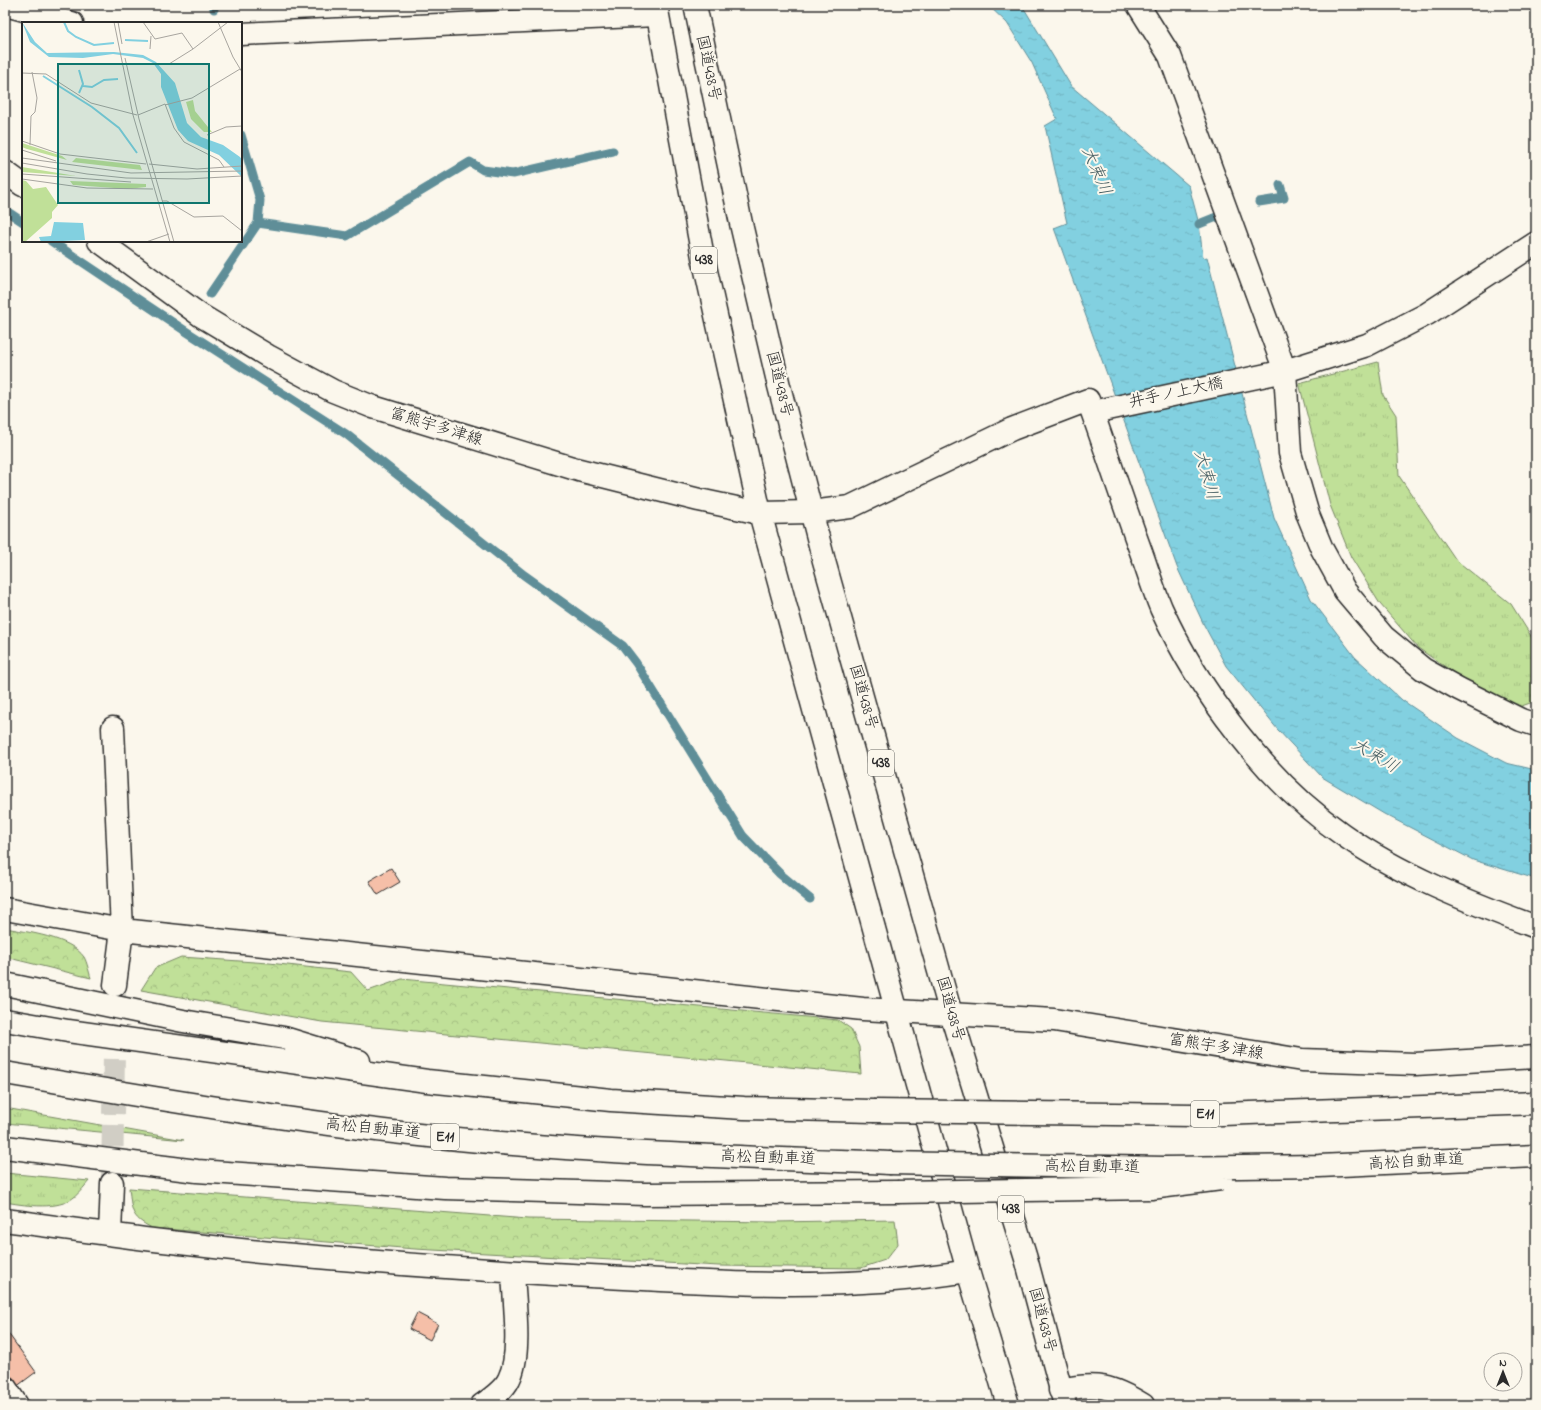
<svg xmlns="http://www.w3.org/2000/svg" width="1541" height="1410" font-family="'Indie Flower','Klee One',sans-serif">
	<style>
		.grass { fill: url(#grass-tufts); stroke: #768662 }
		.forest { fill: url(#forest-crowns); stroke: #768662 }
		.water { fill: url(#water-ripples); stroke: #5f8e98 }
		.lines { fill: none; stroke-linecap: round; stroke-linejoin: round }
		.stream { stroke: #5f8e98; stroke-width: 9 }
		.building { fill: #f5bfa8; stroke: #2b2b2b }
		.minor-tunnel { stroke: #d1cec5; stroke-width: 22; stroke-dasharray: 22 11; stroke-linecap: butt }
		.minor-casing { stroke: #2b2b2b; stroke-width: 25 }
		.major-casing { stroke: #2b2b2b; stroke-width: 25 }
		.highway-casing { stroke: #2b2b2b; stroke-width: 25 }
		.minor { stroke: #fbf7ec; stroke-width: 22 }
		.major { stroke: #fbf7ec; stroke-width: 22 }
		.highway { stroke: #fbf7ec; stroke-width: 22 }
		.highway-bridge-casing { stroke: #2b2b2b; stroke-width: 25; stroke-linecap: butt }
		.highway-bridge { stroke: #fbf7ec; stroke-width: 22 }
		.labels { text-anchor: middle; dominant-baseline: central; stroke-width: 4; stroke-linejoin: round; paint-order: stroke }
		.shield { fill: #fbf7ec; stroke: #696865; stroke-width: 1 }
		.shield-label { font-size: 15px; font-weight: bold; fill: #2b2b2b }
		.street-label { font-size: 16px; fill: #2b2b2b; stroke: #fbf7ec }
		.water-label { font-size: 17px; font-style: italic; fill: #455d61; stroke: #fbf7ec }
		.inset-river { fill: none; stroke: #82d0e0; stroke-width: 2 }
		.inset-road { fill: none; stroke: #a8a59f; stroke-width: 1 }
		.view { fill: #0f766e; fill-opacity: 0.15; stroke: #0f766e; stroke-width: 2 }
		.inset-edge { fill: none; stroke: #2b2b2b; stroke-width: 2 }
	</style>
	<defs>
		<pattern id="grass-tufts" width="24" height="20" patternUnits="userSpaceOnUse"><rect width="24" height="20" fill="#c0e098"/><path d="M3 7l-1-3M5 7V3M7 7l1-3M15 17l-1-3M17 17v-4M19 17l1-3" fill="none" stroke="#a5c083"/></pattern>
		<pattern id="forest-crowns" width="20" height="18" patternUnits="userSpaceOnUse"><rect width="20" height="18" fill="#c0e098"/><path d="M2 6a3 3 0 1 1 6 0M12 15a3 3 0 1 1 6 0" fill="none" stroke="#a5c083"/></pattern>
		<pattern id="water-ripples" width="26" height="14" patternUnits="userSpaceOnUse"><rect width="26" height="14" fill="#82d0e0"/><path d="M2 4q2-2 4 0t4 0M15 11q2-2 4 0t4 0" fill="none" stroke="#70b3c0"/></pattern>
	</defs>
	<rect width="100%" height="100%" fill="#fbf7ec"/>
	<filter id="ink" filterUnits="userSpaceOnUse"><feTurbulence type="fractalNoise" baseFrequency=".025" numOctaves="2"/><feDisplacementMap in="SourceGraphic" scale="8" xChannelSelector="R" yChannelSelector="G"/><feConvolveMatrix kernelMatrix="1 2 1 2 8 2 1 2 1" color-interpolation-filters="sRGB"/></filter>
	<g filter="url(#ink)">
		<path class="grass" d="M1378,362L1383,395L1396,415L1399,476L1456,560L1511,604L1536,644V701L1513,709L1483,693L1418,648L1380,604L1351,557L1330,505L1299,383Z
			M5,1108L184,1140L5,1123Z
			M5,1173L89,1181C84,1187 77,1196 70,1200C54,1210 22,1205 5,1202Z"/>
		<path class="forest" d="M5,928C27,932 70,937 84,957C87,962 89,972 91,978L5,957Z
			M181,957L269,963L351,972L368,991L402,979L838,1020L851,1029L859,1047L861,1074L322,1022L141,990L155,968Z
			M129,1188L528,1219L774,1222L895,1220L898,1244L885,1260L861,1268L719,1266L415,1249L152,1228C130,1217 132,1210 129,1188Z"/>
		<path class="water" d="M988,5H1020L1025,10L1071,86L1189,186L1199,224L1203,258L1207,257L1274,518L1311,599L1355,657L1402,700L1458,738L1506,763L1536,770V879L1473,860L1384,814L1322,777L1278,730L1226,666L1204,625L1177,567L1054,228L1067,223L1045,126L1057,119L1032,63L1007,23Z"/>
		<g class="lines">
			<path class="stream" d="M214,5V9
				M1259,202L1284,198L1280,185
				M5,210L23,222
				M258,223L347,236L470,162L483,170L513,174L613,151
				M1199,224L1219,216
				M51,241L184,330L346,434L524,575L623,646L636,663L743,836L780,874L810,899
				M210,294L258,223L260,200L241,135"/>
		</g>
		<path class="building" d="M391,868L400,882L378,895L369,881Z
			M417,1313L438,1324L430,1340L409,1329Z
			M5,1329L36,1372L16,1387L5,1372Z"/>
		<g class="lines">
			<path class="minor-tunnel" d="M112,1180L115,989"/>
			<defs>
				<path id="minor" d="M5,5L72,23
					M1138,5L1170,56L1285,371L1290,453L1308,515L1322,549L1345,591L1384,637L1423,669L1459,689L1521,720L1536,725
					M241,34L657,15
					M1093,412L1285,371L1367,345L1427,314L1536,243
					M812,512L850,507L1012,429L1088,400C1106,450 1122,500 1140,549C1147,568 1153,589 1161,608C1198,690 1267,782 1342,834C1400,875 1469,902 1536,927
					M113,728L122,930L115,985
					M5,909L122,930L863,1009L898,1011
					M5,1220C101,1233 198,1247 294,1255C393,1264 492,1271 590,1276C717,1283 842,1292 968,1271
					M110,1234L112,1183
					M5,1387L17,1405
					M1060,1390C1096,1382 1112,1386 1143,1405
					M482,1405C492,1398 504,1390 509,1379C522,1353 514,1302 513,1272"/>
				<path id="major" d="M5,172L23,185
					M99,241L200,315L268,356L333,391L373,407L579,470L699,500L760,513L812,512
					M898,1011L1054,1020L1302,1060L1415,1064L1536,1057"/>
				<path id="highway" d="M656,5L703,257L760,513L968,1271L1008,1405
					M695,5L742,228L779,386L824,561L951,1014L1027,1262L1065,1405
					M5,984L183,1021L284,1038L359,1061
					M5,1020L68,1031L427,1081L611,1100L744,1108L873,1111
					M5,1073C170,1101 334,1129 501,1143C630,1154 760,1158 889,1163
					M5,1147L197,1171L445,1188L645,1194L897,1192"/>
			</defs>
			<use href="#minor" class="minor-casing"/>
			<use href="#major" class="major-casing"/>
			<use href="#highway" class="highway-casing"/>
			<use href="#minor" class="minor"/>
			<use href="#major" class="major"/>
			<use href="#highway" class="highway"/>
			<defs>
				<path id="highway-bridge" d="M873,1111L1195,1115L1536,1103
					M889,1163L1165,1168L1319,1166L1536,1156
					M897,1192L1151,1188L1221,1179"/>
			</defs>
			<use href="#highway-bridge" class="highway-bridge-casing"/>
			<use href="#highway-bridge" class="highway-bridge"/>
		</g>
	</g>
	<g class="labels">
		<g class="shield">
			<rect x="691" y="247" width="26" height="26" rx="3"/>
			<rect x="868" y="750" width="26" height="26" rx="3"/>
			<rect x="1191" y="1101" width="28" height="26" rx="3"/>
			<rect x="431" y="1124" width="28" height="26" rx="3"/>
			<rect x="998" y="1196" width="26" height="26" rx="3"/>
		</g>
		<g class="shield-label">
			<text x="704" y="260">438</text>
			<text x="881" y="763">438</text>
			<text x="1205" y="1114">E11</text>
			<text x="445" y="1137">E11</text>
			<text x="1011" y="1209">438</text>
		</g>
		<g class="street-label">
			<text transform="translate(708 68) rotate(78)">国道438号</text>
			<text transform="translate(779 384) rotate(76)">国道438号</text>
			<text transform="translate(1176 393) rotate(-12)">井手ノ上大橋</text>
			<text transform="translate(436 427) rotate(17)">富熊宇多津線</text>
			<text transform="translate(863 697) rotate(74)">国道438号</text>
			<text transform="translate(950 1009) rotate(74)">国道438号</text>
			<text transform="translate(1216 1047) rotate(9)">富熊宇多津線</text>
			<text transform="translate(373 1129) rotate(6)">高松自動車道</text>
			<text transform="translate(768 1158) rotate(2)">高松自動車道</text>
			<text transform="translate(1416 1162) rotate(-3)">高松自動車道</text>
			<text transform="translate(1092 1167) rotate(1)">高松自動車道</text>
			<text transform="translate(1042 1320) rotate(75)">国道438号</text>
		</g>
		<g class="water-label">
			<text transform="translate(1096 171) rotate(67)">大束川</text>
			<text transform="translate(1206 475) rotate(74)">大束川</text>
			<text transform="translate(1375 756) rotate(31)">大束川</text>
		</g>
	</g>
	<g transform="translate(22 22)">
		<rect width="220" height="220" fill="#fbf7ec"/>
		<path d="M171,78L173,89L190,110H182L169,97L164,80ZM0,145L54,154L0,150Z" fill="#c0e098"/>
		<path d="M0,121L40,134L45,138L5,127L0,125ZM54,136L118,143L120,148L50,140ZM0,158L4,159L11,167L24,165L36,183L30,190V196L3,220H0ZM48,159L124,162V165L106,167L51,163Z" fill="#c0e098"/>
		<path d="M0,0L13,20L25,31L92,30L121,33L134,40L153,61L165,101L179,115L201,123L218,135L220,138V155L197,133L166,119L156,108L139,65V52L131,41L121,36L91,32L61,36L27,35L8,20ZM32,200L61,201L63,218L19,220L17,215L29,214Z" fill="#82d0e0"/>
		<path class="inset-river" d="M42,0L46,9L54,15L72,23L92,21M103,18L126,19M21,54L70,85L97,106L115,131M61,64L70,65L82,58L96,57M57,71L61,62L57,48"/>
		<path class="inset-road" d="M92,0L111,93L148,220M96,0L100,22M121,0L133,17L160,11L171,27M196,0L211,35L220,50M128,27L129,14M103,36L117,97L152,220M147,42L171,27L206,0M0,51L24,52L69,81L115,93M143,83L170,76L218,47M116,93L143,82L152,106L162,120L197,138L202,145M185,113L204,105L220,104M0,119L38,132L124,142M8,123L9,94L13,90L15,76L10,50M0,128L34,139M0,136L109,151L220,149M0,141L65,152L104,156L165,157L220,154M127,142L175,147L220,144M0,152L109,160M0,157L65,166L131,167M140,179H145L172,195L201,194L220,209M124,220L147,212"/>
		<path class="view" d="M36,42H187V181H36Z"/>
		<rect width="220" height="220" class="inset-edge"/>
	</g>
	<rect width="1541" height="1410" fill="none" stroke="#fbf7ec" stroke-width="20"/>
	<rect x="10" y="10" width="1521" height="1390" fill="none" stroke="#2b2b2b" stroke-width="1.5" filter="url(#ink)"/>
	<g transform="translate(1503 1372)"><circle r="19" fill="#fbf7ec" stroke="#a8a59f"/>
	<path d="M0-3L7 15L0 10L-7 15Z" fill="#2b2b2b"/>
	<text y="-6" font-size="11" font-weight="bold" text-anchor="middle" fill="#2b2b2b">N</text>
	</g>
</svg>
